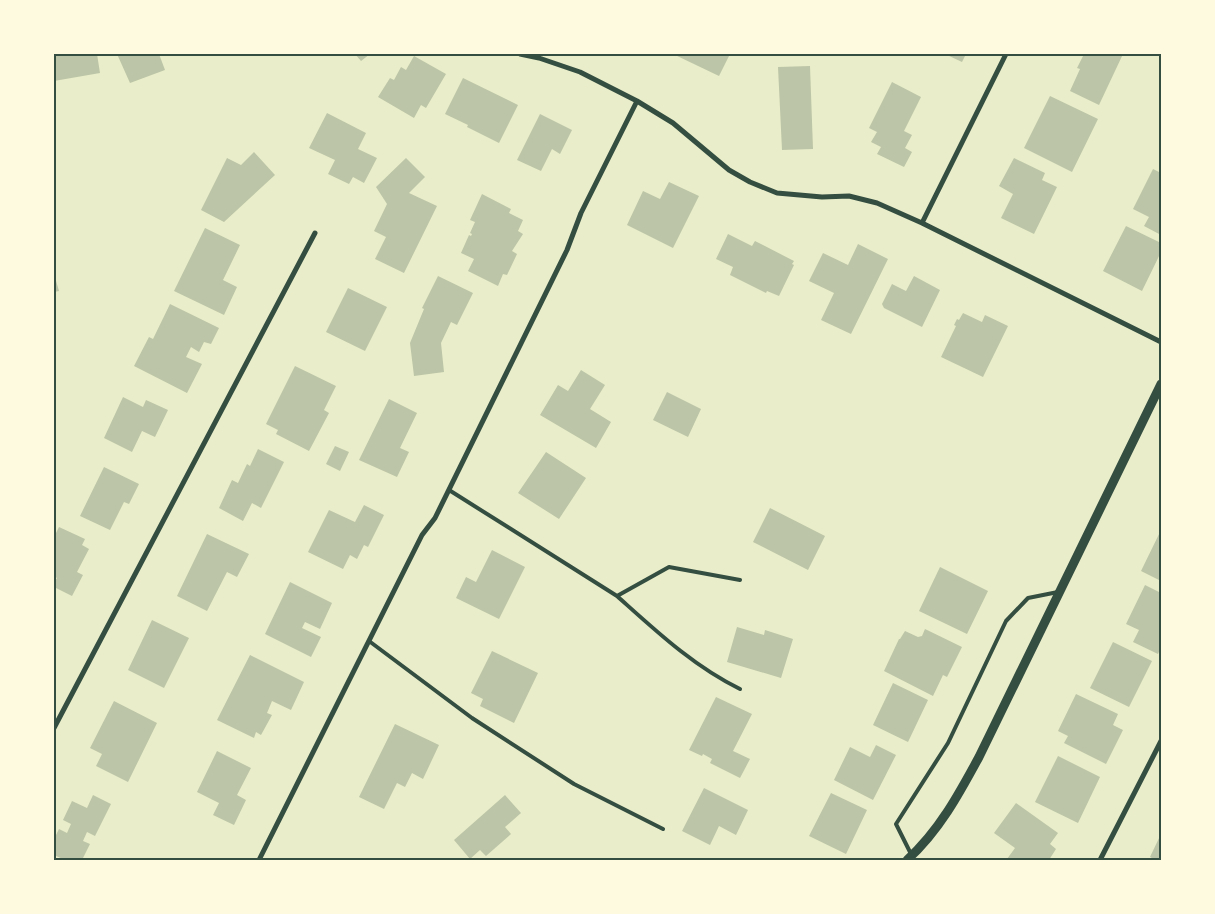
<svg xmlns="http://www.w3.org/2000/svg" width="1215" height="914" font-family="Mulish,sans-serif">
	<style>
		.building { fill: #bcc5a7 }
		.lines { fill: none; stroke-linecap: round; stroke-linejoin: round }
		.service { stroke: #344e41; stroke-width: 4 }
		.minor { stroke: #344e41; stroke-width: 5 }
		.tertiary { stroke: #344e41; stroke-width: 9 }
		.neatline { fill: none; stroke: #344e41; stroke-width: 2 }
	</style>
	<rect width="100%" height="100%" fill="#e9edc9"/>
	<path class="building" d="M54,54H97L100,73L54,81Z
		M117,54H159L165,70L130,83Z
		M355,54H370L361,61Z
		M673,54H730L719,76Z
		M945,54H966L962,62Z
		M1084,54H1123L1099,105L1070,91L1080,69L1077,68Z
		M414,56L446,74L426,108L421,105L414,118L378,97L390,78L394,80L401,67L406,70Z
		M810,66L813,149L782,150L778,67Z
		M463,78L518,105L499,143L467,127L468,125L445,114Z
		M892,82L921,97L904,131L912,135L905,148L912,152L904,167L877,154L881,147L871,142L877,132L869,128Z
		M1050,96L1098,119L1072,172L1024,148Z
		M327,113L366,133L358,149L377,158L364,183L353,177L349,184L328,174L335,160L309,148Z
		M540,114L572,130L560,154L552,149L541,171L517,160Z
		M254,152L275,175L224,222L201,210L227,158L241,165Z
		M406,158L425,177L409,193L437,206L404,273L375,259L386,237L374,231L387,204L376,187Z
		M1014,158L1045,173L1042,180L1057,187L1034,234L1001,218L1013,194L999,186Z
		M1153,169L1161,173V235L1144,226L1149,217L1133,209Z
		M669,182L699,196L673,248L627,225L643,191L660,199Z
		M482,194L511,209L509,213L523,220L518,231L523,234L512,251L517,254L507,275L503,274L498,286L468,271L474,259L461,253L469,235L471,236L472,234L470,233L475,222L470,220Z
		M1126,226L1161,243V252L1142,291L1103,271Z
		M205,228L240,245L223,280L237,287L224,315L174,291Z
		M728,234L752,246L755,241L794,261L792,264L794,265L779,296L767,291L766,293L730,275L733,267L716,259Z
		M858,244L888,259L851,334L821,320L834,293L809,281L823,253L848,265Z
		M54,274L59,291L54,292Z
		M438,276L473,293L457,325L451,322L441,343L444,372L414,376L410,343L424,309L422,308Z
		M914,276L940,290L922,327L884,308L882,304L892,284L906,291Z
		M348,288L387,307L365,351L326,332Z
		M170,304L219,328L211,344L204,342L199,352L191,347L186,357L202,364L187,393L134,366L149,337L153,339Z
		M963,313L982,322L985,315L1008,326L983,377L941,357L956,326L954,325L957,319L959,320Z
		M295,366L336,386L324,410L329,413L309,451L276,434L278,430L266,424Z
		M581,370L605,385L590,409L611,422L596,448L540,415L558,385L568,391Z
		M667,392L701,409L688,437L653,420Z
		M123,397L143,407L146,400L168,410L155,437L142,431L132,452L104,438Z
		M389,399L417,413L400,448L409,452L397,477L359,460Z
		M335,446L349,452L340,471L326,464Z
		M258,449L284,462L261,508L252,503L243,521L219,508L232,480L238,483L247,464L250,466Z
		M546,452L586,478L559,519L518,493Z
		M104,467L139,484L129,504L124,502L110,530L80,516Z
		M364,505L384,515L368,547L364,545L357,559L350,555L343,569L308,552L329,510L355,522Z
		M770,508L825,536L808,570L753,542Z
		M59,527L85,539L82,545L89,549L77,572L83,575L72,596L54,587V583L57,578L54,576V537Z
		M1161,530V581L1141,571Z
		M207,534L249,554L237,577L227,572L207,611L177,596Z
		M492,550L525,567L499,619L456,598L466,577L476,582Z
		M940,567L988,591L967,634L919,611Z
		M290,582L332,603L320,629L305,622L302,628L321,637L311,657L265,634Z
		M1145,585L1161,593V647L1158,654L1133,642L1139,630L1126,624Z
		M152,620L189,638L164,688L128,670Z
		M737,627L764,635L765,630L793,639L781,678L727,662Z
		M925,629L962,647L947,677L943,675L933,696L884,671L899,639H900L905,631L918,637L922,636Z
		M1113,642L1152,661L1129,707L1090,688Z
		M492,651L538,673L514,723L480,706L483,699L471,693Z
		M250,655L304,682L291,710L272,701L267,713L272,715L261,735L256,732L254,738L217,720Z
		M893,683L928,700L908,742L873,725Z
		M1076,694L1118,714L1113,725L1123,730L1106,764L1064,743L1068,736L1058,731Z
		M716,697L752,714L733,751L750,759L740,778L710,763L712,759L703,754L702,756L689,750Z
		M114,701L157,723L128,782L96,766L102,754L90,748Z
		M395,724L439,745L423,779L412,773L405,787L397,783L384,809L359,797Z
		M876,745L896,755L873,800L834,780L850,747L870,757Z
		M217,751L251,768L237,795L246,800L234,825L213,815L219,803L197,792Z
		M1058,756L1100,777L1078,823L1035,802Z
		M704,788L748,810L736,835L719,826L710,845L682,831Z
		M831,793L867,810L846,854L809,836Z
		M93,795L111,804L95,836L87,832L83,841L90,844L82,860H65L54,855V839L59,829L67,833L71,824L63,820L72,801L87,808Z
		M505,795L521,813L505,827L511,834L486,856L480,850L470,859L454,840Z
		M1016,803L1058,833L1050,844L1056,849L1049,860H1010L1007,859L1015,848L994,833Z
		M1161,834V860H1156L1150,857Z"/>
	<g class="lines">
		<path class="service" d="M449,490L617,596L669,567L740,580
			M617,596C655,630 693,666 740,689
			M369,641L472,718L574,784L663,829
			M911,854L896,824L948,743L1006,621L1028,598L1058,592"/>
		<path class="minor" d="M520,54L539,58L580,72L637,101L673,123L729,170L750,182L777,193L822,197L849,196L877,203L922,223L1161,342
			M922,223L1006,54
			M54,728L315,233
			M259,860L422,535L435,518L567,250L581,213L637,101
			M1100,860L1161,741"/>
		<path class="tertiary" d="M907,860C939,831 959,794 979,757L1161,384"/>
	</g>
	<rect width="1215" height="914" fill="none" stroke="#fefae0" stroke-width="110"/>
	<rect x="55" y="55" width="1105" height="804" class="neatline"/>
</svg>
